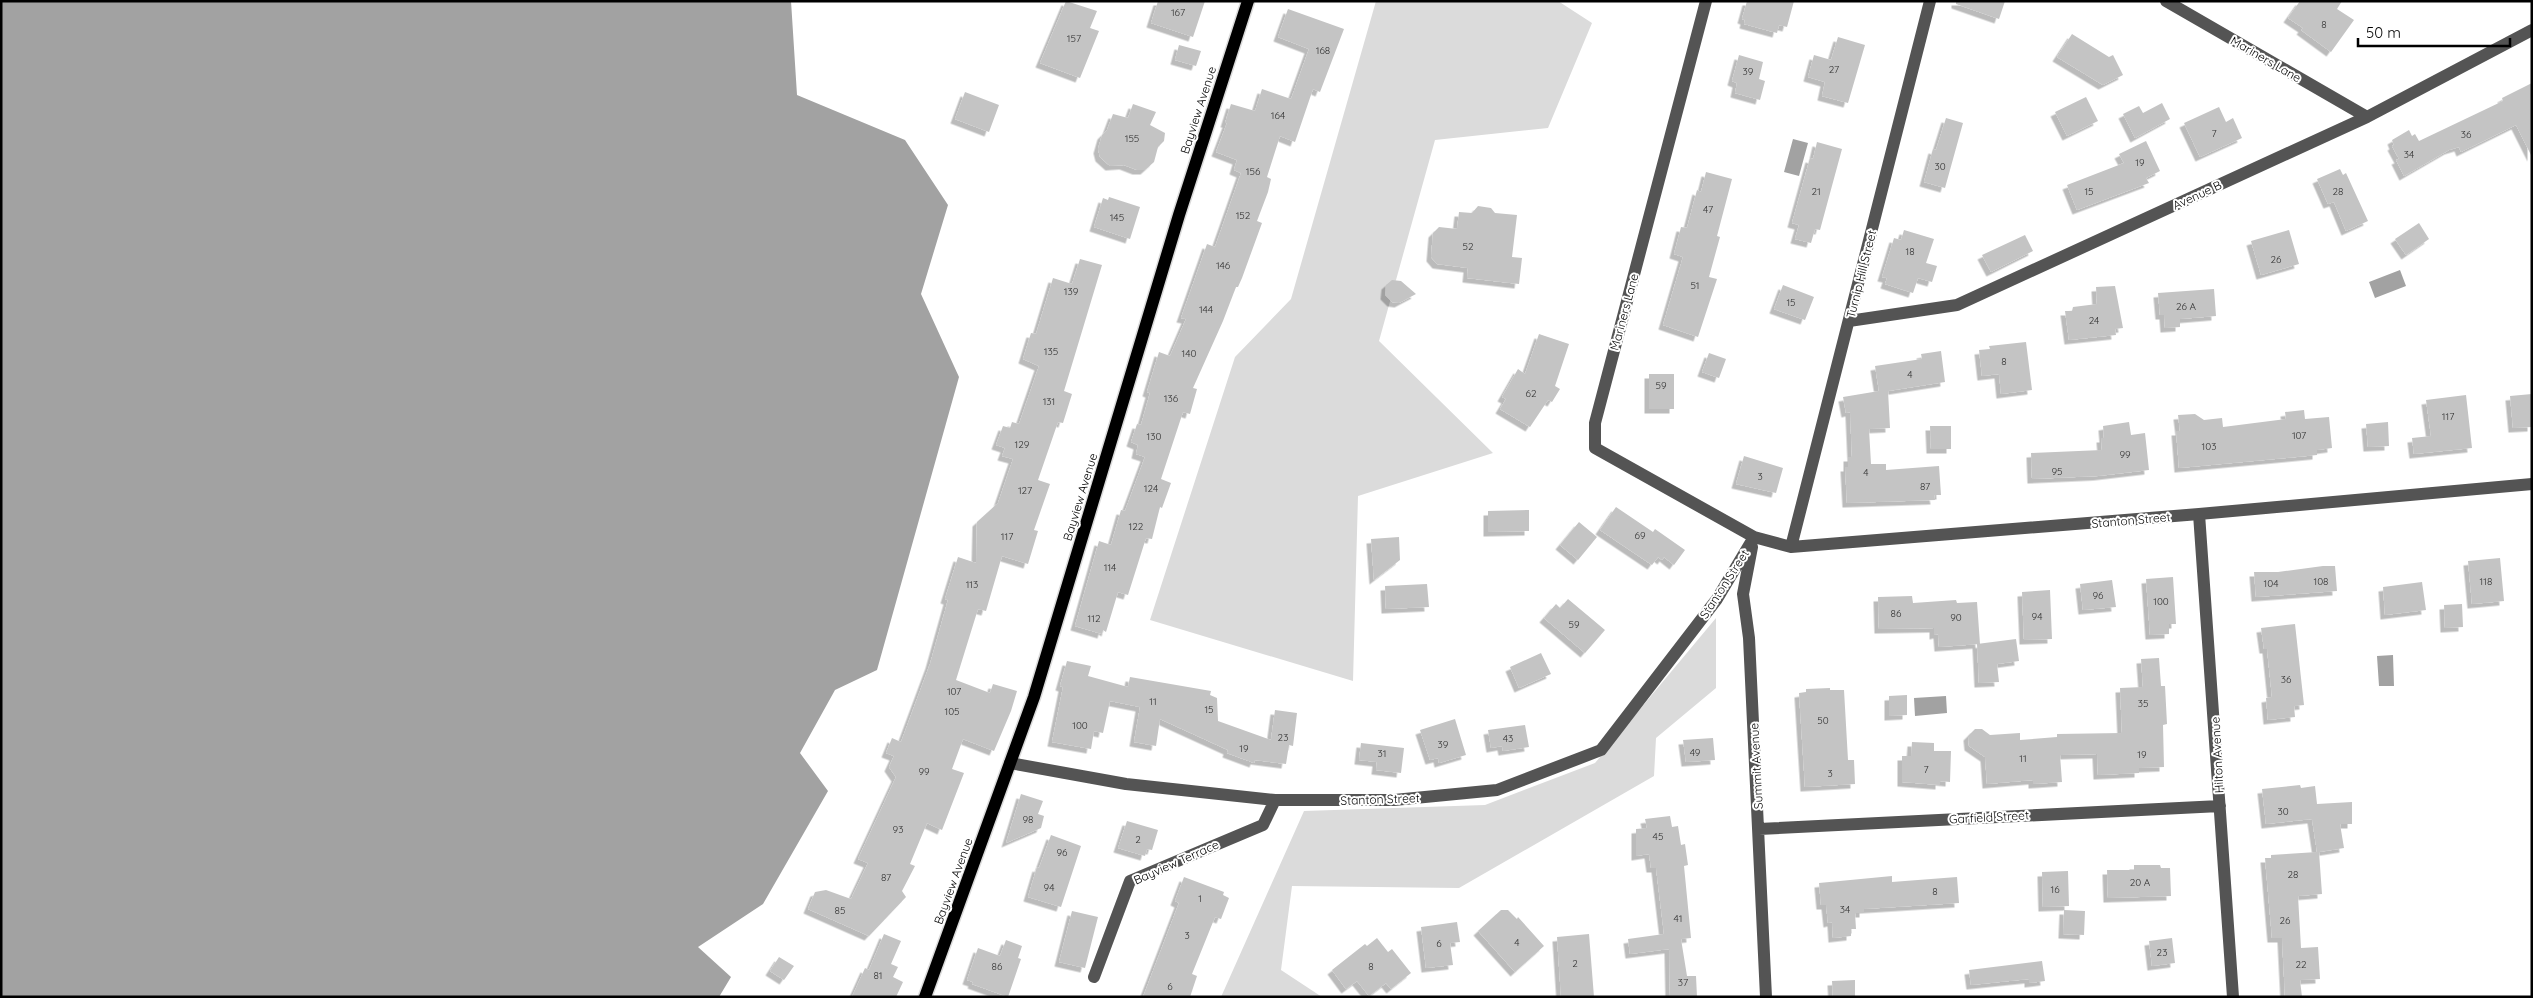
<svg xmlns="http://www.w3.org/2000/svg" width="2533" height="998" font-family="Quicksand,sans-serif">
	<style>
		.green { fill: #dbdbdb }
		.water { fill: #a2a2a2 }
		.building { fill: #c4c4c4; filter: url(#shadow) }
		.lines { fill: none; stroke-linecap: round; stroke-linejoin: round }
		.major-casing { stroke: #dbdbdb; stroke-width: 15 }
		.minor { stroke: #545454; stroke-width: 12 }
		.major { stroke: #000; stroke-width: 12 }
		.labels { text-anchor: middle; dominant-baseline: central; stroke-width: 4; stroke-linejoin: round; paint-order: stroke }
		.number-label { font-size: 10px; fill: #313131 }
		.street-label { font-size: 12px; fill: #000; stroke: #fff }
	</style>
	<defs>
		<filter id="shadow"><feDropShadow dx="-4.5" dy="4.5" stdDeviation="0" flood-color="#0004"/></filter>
	</defs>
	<rect width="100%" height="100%" fill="#fff"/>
	<path class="green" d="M1376,1H1558L1592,23L1548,128L1435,140L1379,341L1493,453L1358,496L1353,681L1150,620L1235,357L1291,299Z
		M1716,618V688L1656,738L1654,776L1459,888L1292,886L1281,970L1322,997H1221L1304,811L1485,805L1595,763Z"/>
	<path class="water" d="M1,1H791L797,95L905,140L948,205L921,294L959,377L877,670L835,690L800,753L828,791L763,904L698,947L731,977L719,997H1Z
		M1793,139L1808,143L1799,176L1784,172Z
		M2400,270L2406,286L2375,298L2369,282Z
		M2393,655L2394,686H2379L2377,656Z
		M1946,696L1947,713L1915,716L1914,698Z"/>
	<path class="building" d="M1066,1L1097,11L1090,28L1099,31L1080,78L1040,63Z
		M1158,1H1205L1193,37L1151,23Z
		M1747,1H1794L1787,27L1779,25L1777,33L1744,24L1745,20L1742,19Z
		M1956,1H2005L1999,19L1956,4Z
		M2300,1H2342L2337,9L2354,20L2331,52L2301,30L2303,28L2288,18Z
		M1288,9L1344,29L1320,92L1313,89L1295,142L1280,136L1267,177L1271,179L1268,192L1257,221L1262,223L1242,278L1238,287H1236L1223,321L1193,388L1197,389L1190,414L1183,412L1161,479L1171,483L1162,508L1160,507L1152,539L1146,538L1128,595L1118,592L1106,632L1103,630L1102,634L1075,626L1099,541L1111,545L1121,510L1125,511L1145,457L1136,454L1138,445L1131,442L1137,424L1141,425L1150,393L1147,392L1159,352L1170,356L1186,319L1181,318L1207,244L1215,247L1241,173L1234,170L1237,160L1216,152L1227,123H1225L1231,104L1255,111L1262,89L1291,99L1309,49L1278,37Z
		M2072,34L2109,57L2113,55L2123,75L2103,85L2057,57Z
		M1838,37L1865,45L1848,103L1822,96L1825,82L1808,77L1814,55L1831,60Z
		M1179,45L1201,51L1196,66L1175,60Z
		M1739,55L1763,62L1759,79L1765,81L1760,100L1735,93L1737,83L1732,81Z
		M2532,83V157L2516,125L2461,152L2459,147L2449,150L2404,176L2396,160L2399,159L2392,146L2394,145L2392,140L2409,130L2412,136L2415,134L2419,141L2503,101L2502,98Z
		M965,92L999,105L989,132L955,119Z
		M2086,97L2098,121L2067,136L2055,112Z
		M2162,103L2170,119L2135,138L2123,114L2139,106L2143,113Z
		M1133,104L1156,112L1150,125L1165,133L1164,141L1158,147L1154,162L1145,170H1137L1124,165L1110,166L1100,157L1098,149L1102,135L1107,130L1113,114L1128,118Z
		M2219,107L2226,122L2233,118L2242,138L2200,157L2184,123Z
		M1946,118L1963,123L1945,188L1924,182L1933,149L1936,150Z
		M2146,141L2160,171L2146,178L2149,183L2077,210L2067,185L2124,163L2119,154Z
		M1817,142L1842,149L1820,230L1815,229L1811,243L1795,239L1799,225L1792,223L1810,158L1813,159Z
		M2340,169L2343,175L2346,173L2368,221L2346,231L2334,202L2328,204L2317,179Z
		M1706,172L1732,179L1717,236L1720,237L1709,277L1717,279L1698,337L1663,325L1683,257L1674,254L1681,227L1687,228L1697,190L1701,192Z
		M1109,197L1140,207L1130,239L1094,227L1103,198L1108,200Z
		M1478,206L1491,208L1495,213L1517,215L1512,257L1522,258L1519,284L1467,278L1468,268L1437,264L1431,257L1433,233L1439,227L1457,229L1459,212L1472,213Z
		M2419,223L2429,239L2406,255L2395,239Z
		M1904,230L1934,239L1926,263L1937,266L1932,282L1918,278L1913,293L1885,284L1887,278L1882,277L1894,238L1901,240Z
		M2289,230L2299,264L2261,275L2251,241Z
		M2025,235L2033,251L1991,272L1982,255Z
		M1080,259L1102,265L1064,391L1072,394L1063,423L1058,422L1038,480L1050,484L1034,530L1038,531L1028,564L1002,556L986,611L978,609L956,680L990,693L993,684L1017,691L1011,711L994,751L963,739L952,769L964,773L942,830L927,823L910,864L915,866L902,891L906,897L869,936L808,909L815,892L826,890L851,899L868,863L858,859L896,777L889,767L894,756L886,753L892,738L901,742L930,664L948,600L945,599L958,557L976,563L977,522L998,503L1013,459L1002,456L1005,448L996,445L1003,426L1010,428L1012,422L1019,424L1039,366L1023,359L1031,333L1036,334L1053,278L1072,284Z
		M1392,280L1401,281L1416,294L1399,303L1392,302L1385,295L1386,285Z
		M1783,285L1814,297L1805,320L1774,309Z
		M2115,286L2123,328L2115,329L2116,335L2069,340L2065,311H2072L2073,307L2097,304L2096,287Z
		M2214,289L2216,316L2180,319V327L2165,328L2164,315H2160L2158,293Z
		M1539,334L1569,344L1555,386L1560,389L1552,402L1548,400L1530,427L1500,409L1506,399L1502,397L1518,369L1525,374Z
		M2026,342L2032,390L2001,394L1999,374L1982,376L1979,350L1990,349L1989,346Z
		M1941,351L1945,382L1888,391L1890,428L1869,429L1871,464H1886V470L1939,466L1941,495H1934L1935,500L1847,503L1845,467H1848V457H1852L1850,412L1846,413L1843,397L1879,391L1875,366L1922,359L1921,354Z
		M1709,353L1726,359L1719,378L1702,372Z
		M1649,374H1674V409H1649Z
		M2532,394V427L2513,428L2510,396Z
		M2466,395L2472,448L2414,454L2412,438L2431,436L2426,400Z
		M2304,410L2305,419L2329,417L2332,448L2317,450V455L2179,468L2176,431H2180L2178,415L2195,414L2204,420L2222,418L2223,427L2286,419L2285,412Z
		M2129,422L2131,435L2145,433L2149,470L2098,476L2032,479L2031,453L2102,450L2101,438H2104L2103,426Z
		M2388,422L2389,446L2368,447L2366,424Z
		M1930,426H1951V449H1931Z
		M1744,456L1783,468L1776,493L1736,484Z
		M1616,507L1653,532L1655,529L1685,550L1674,565L1664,557L1662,560L1658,557L1652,565L1600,530Z
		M1529,510V531L1488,532V511Z
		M1579,522L1597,537L1578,560L1560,545Z
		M1399,537L1400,560L1374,580L1371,539Z
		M2500,558L2504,601L2472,604L2468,561Z
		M2323,566H2335L2337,591L2256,597L2254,572H2278Z
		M2173,577L2176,624H2169V634L2150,635L2146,579Z
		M2112,580L2116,607L2083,610L2080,584Z
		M2422,582L2426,610L2385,615L2383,587Z
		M1427,584L1429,607L1386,609L1385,586Z
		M2050,590L2052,639L2024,640L2022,592Z
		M1912,596L1913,603L1956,600L1957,603L1977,602L1980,644L1939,647L1938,634L1934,635V628L1879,629L1878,597Z
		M1568,599L1605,630L1585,653L1544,618L1556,604L1560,608Z
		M2462,604L2463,627L2445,628L2444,605Z
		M2295,624L2304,705L2294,706L2295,717L2268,720L2266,698L2272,697L2267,649H2264L2261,628Z
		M2016,639L2019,661L1997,664L1999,682L1979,683L1977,644Z
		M1541,653L1551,674L1519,688L1510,667Z
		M2159,658L2161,686H2165L2167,724L2163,725L2164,767L2139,768V773L2098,775L2097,754L2060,755L2062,782L2033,784V780L1987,784L1985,757L1969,746L1968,736L1975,729H1982L1990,735L2020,733V740L2057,737V734L2122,733L2120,688L2143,687L2141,659Z
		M1067,661L1091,666L1088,676L1128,687L1130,677L1211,691L1210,695L1217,698L1218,721L1271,740L1275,710L1297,713L1293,746L1289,745L1286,764L1255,760L1254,763L1227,753L1228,750L1160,719L1156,746L1134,742L1140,707L1110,701L1103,733L1094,731L1091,749L1052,742L1063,687L1060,686Z
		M1830,688V690H1844L1848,760H1854L1855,784L1805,787L1799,693L1806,692V689Z
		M1907,695V715L1889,716V696Z
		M1455,719L1466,755L1439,763L1438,758L1430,760L1420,730Z
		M1525,725L1529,747L1503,751L1502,746L1491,748L1488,730Z
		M1713,738L1715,760L1686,762L1683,740Z
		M1912,742L1934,743V751H1951L1950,782L1940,781V785L1902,782V756H1911Z
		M1361,743L1404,748L1401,773L1376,770L1377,762L1359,760Z
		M2300,785L2301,788L2315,786L2317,804L2352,802V824H2340L2344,848L2319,852L2322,894L2298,896L2301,948L2318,947L2320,979L2300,980L2302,997H2285L2282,938H2272L2265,858H2271V855L2317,852L2312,819L2266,824L2262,789Z
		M1021,794L1043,801L1038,814L1044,816L1041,828L1006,843Z
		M1670,816L1672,827L1678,826L1681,845L1685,844L1688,865L1684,866L1691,938L1681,939L1687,976H1696L1697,997H1670L1669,949L1630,954L1628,939L1664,934L1656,868H1651L1649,854L1636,856V829L1647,828L1645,819Z
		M1127,821L1158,830L1152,850L1147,849L1145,856L1118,848Z
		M1051,835L1081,846L1061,907L1028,897L1037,867L1039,868Z
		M2134,865H2160L2161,868H2170L2171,896L2108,898L2107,870H2134Z
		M2068,871L2069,906L2043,907L2042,872Z
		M1892,876V882L1957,877L1959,903L1864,909V913H1855L1856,929H1851V936L1833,938L1832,922L1828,923L1826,905H1821L1819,883Z
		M1184,877L1224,892L1223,895L1229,898L1221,919L1215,917L1192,974L1197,976L1190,997H1143L1179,903L1175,901Z
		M1501,910H1508L1517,919L1518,917L1544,946L1515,972L1478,931Z
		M2064,910L2085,911L2084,935L2063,934Z
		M1072,911L1098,917L1085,968L1059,962Z
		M1457,922L1460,942L1450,943L1453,965L1426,968L1421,927Z
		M884,934L901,941L891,964L898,967L893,977L903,982L896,997H852L865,968L869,970Z
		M1589,934L1594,997H1561L1557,937Z
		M1377,938L1388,952L1392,949L1411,973L1391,989L1386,983L1369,996L1357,981L1346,989L1332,970L1365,944L1367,946Z
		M2172,938L2175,963L2152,966L2149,941Z
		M1006,940L1022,946L1018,958L1021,959L1008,997L972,984L973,982L967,980L978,948L1000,956Z
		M779,957L794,966L784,980L770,971Z
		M2042,961L2045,981L2029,983V979L1971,985L1969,970Z
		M1855,980V997H1833L1832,981Z"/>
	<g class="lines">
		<defs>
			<path id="major" d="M925,997L1034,697L1179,215L1248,1"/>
		</defs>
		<use href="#major" class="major-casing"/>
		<path class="minor" d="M1706,1L1595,423V448L1754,537L1791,547L2199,514L2532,484
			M2166,1L2367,117
			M1849,321L1957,305L2367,117L2532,30
			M2199,514L2233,997
			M1752,547L1743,594L1749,638L1766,997
			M1791,547L1930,1
			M1010,763L1126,784L1275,800H1394L1497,790L1601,750L1717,599L1754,537
			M1759,829L2220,806
			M1094,977L1130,881L1263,825L1275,800"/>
		<use href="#major" class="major"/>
	</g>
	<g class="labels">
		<g class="number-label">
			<text x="1178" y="12">167</text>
			<text x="2324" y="24">8</text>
			<text x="1074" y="38">157</text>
			<text x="1323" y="50">168</text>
			<text x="1834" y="69">27</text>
			<text x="1748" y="71">39</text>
			<text x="1278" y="115">164</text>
			<text x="2214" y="133">7</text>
			<text x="2466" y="134">36</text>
			<text x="1132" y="138">155</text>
			<text x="2409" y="154">34</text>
			<text x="2140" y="162">19</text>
			<text x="1940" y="166">30</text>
			<text x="1253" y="171">156</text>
			<text x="1816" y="191">21</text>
			<text x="2089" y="191">15</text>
			<text x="2338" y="191">28</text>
			<text x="1708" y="209">47</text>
			<text x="1243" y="215">152</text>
			<text x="1117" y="217">145</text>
			<text x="1468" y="246">52</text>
			<text x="1910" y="251">18</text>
			<text x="2276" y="259">26</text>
			<text x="1223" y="265">146</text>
			<text x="1695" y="285">51</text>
			<text x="1071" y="291">139</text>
			<text x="1791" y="302">15</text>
			<text x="2186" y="306">26 A</text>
			<text x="1206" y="309">144</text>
			<text x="2094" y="320">24</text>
			<text x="1051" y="351">135</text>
			<text x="1189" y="353">140</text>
			<text x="2004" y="361">8</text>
			<text x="1910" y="374">4</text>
			<text x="1661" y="385">59</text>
			<text x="1531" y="393">62</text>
			<text x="1171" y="398">136</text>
			<text x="1049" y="401">131</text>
			<text x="2448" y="416">117</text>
			<text x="2299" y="435">107</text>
			<text x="1154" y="436">130</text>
			<text x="1022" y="444">129</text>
			<text x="2209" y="446">103</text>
			<text x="2125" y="454">99</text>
			<text x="2057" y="471">95</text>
			<text x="1866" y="472">4</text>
			<text x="1760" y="476">3</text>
			<text x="1925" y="486">87</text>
			<text x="1151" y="488">124</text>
			<text x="1025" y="490">127</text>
			<text x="1136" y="526">122</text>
			<text x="1640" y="535">69</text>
			<text x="1007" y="536">117</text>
			<text x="1110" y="567">114</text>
			<text x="2321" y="581">108</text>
			<text x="2486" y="581">118</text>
			<text x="2271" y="583">104</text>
			<text x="972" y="584">113</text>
			<text x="2098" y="595">96</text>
			<text x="2161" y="601">100</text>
			<text x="1896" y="613">86</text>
			<text x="2037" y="616">94</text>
			<text x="1956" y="617">90</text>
			<text x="1094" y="618">112</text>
			<text x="1574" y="624">59</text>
			<text x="2286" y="679">36</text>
			<text x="954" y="691">107</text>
			<text x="1153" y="701">11</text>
			<text x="2143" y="703">35</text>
			<text x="1209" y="709">15</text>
			<text x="952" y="711">105</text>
			<text x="1823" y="720">50</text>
			<text x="1080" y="725">100</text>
			<text x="1283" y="737">23</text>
			<text x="1508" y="738">43</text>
			<text x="1443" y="744">39</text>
			<text x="1244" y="748">19</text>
			<text x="1695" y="752">49</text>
			<text x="1382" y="753">31</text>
			<text x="2142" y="754">19</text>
			<text x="2023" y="758">11</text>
			<text x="1926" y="769">7</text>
			<text x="924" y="771">99</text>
			<text x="1830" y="773">3</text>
			<text x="2283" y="811">30</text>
			<text x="1028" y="819">98</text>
			<text x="898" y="829">93</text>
			<text x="1658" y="836">45</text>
			<text x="1138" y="839">2</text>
			<text x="1062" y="852">96</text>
			<text x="2293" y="874">28</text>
			<text x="886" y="877">87</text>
			<text x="2140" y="882">20 A</text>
			<text x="1049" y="887">94</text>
			<text x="2055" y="889">16</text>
			<text x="1935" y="891">8</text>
			<text x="1200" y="898">1</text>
			<text x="1845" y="909">34</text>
			<text x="840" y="910">85</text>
			<text x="1678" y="918">41</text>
			<text x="2285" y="920">26</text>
			<text x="1187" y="935">3</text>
			<text x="1517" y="942">4</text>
			<text x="1439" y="943">6</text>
			<text x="2162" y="952">23</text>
			<text x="1575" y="963">2</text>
			<text x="2301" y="964">22</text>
			<text x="997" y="966">86</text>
			<text x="1371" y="966">8</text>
			<text x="878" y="975">81</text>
			<text x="1683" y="982">37</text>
			<text x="1170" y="986">6</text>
		</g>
		<g class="street-label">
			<text transform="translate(2266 59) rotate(30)">Mariners Lane</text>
			<text transform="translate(1198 110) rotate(-72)">Bayview Avenue</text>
			<text transform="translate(2197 195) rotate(-25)">Avenue B</text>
			<text transform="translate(1861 274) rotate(-76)">Turnip Hill Street</text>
			<text transform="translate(1624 312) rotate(-75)">Mariners Lane</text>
			<text transform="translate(1080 497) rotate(-73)">Bayview Avenue</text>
			<text transform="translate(2131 520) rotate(-5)">Stanton Street</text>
			<text transform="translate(1724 584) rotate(-57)">Stanton Street</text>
			<text transform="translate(2217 755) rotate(-93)">Hilton Avenue</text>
			<text transform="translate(1756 766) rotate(-93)">Summit Avenue</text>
			<text transform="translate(1380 799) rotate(-2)">Stanton Street</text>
			<text transform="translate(1989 817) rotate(-3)">Garfield Street</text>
			<text transform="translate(1176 862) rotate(-24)">Bayview Terrace</text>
			<text transform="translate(953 881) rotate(-70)">Bayview Avenue</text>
		</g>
	</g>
	<rect width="2533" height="998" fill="none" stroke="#000000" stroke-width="5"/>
	<path d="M2358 38v8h152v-8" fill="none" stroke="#000000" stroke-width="2.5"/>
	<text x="2366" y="38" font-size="15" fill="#000000" stroke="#ffffff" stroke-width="4" paint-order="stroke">50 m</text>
</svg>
